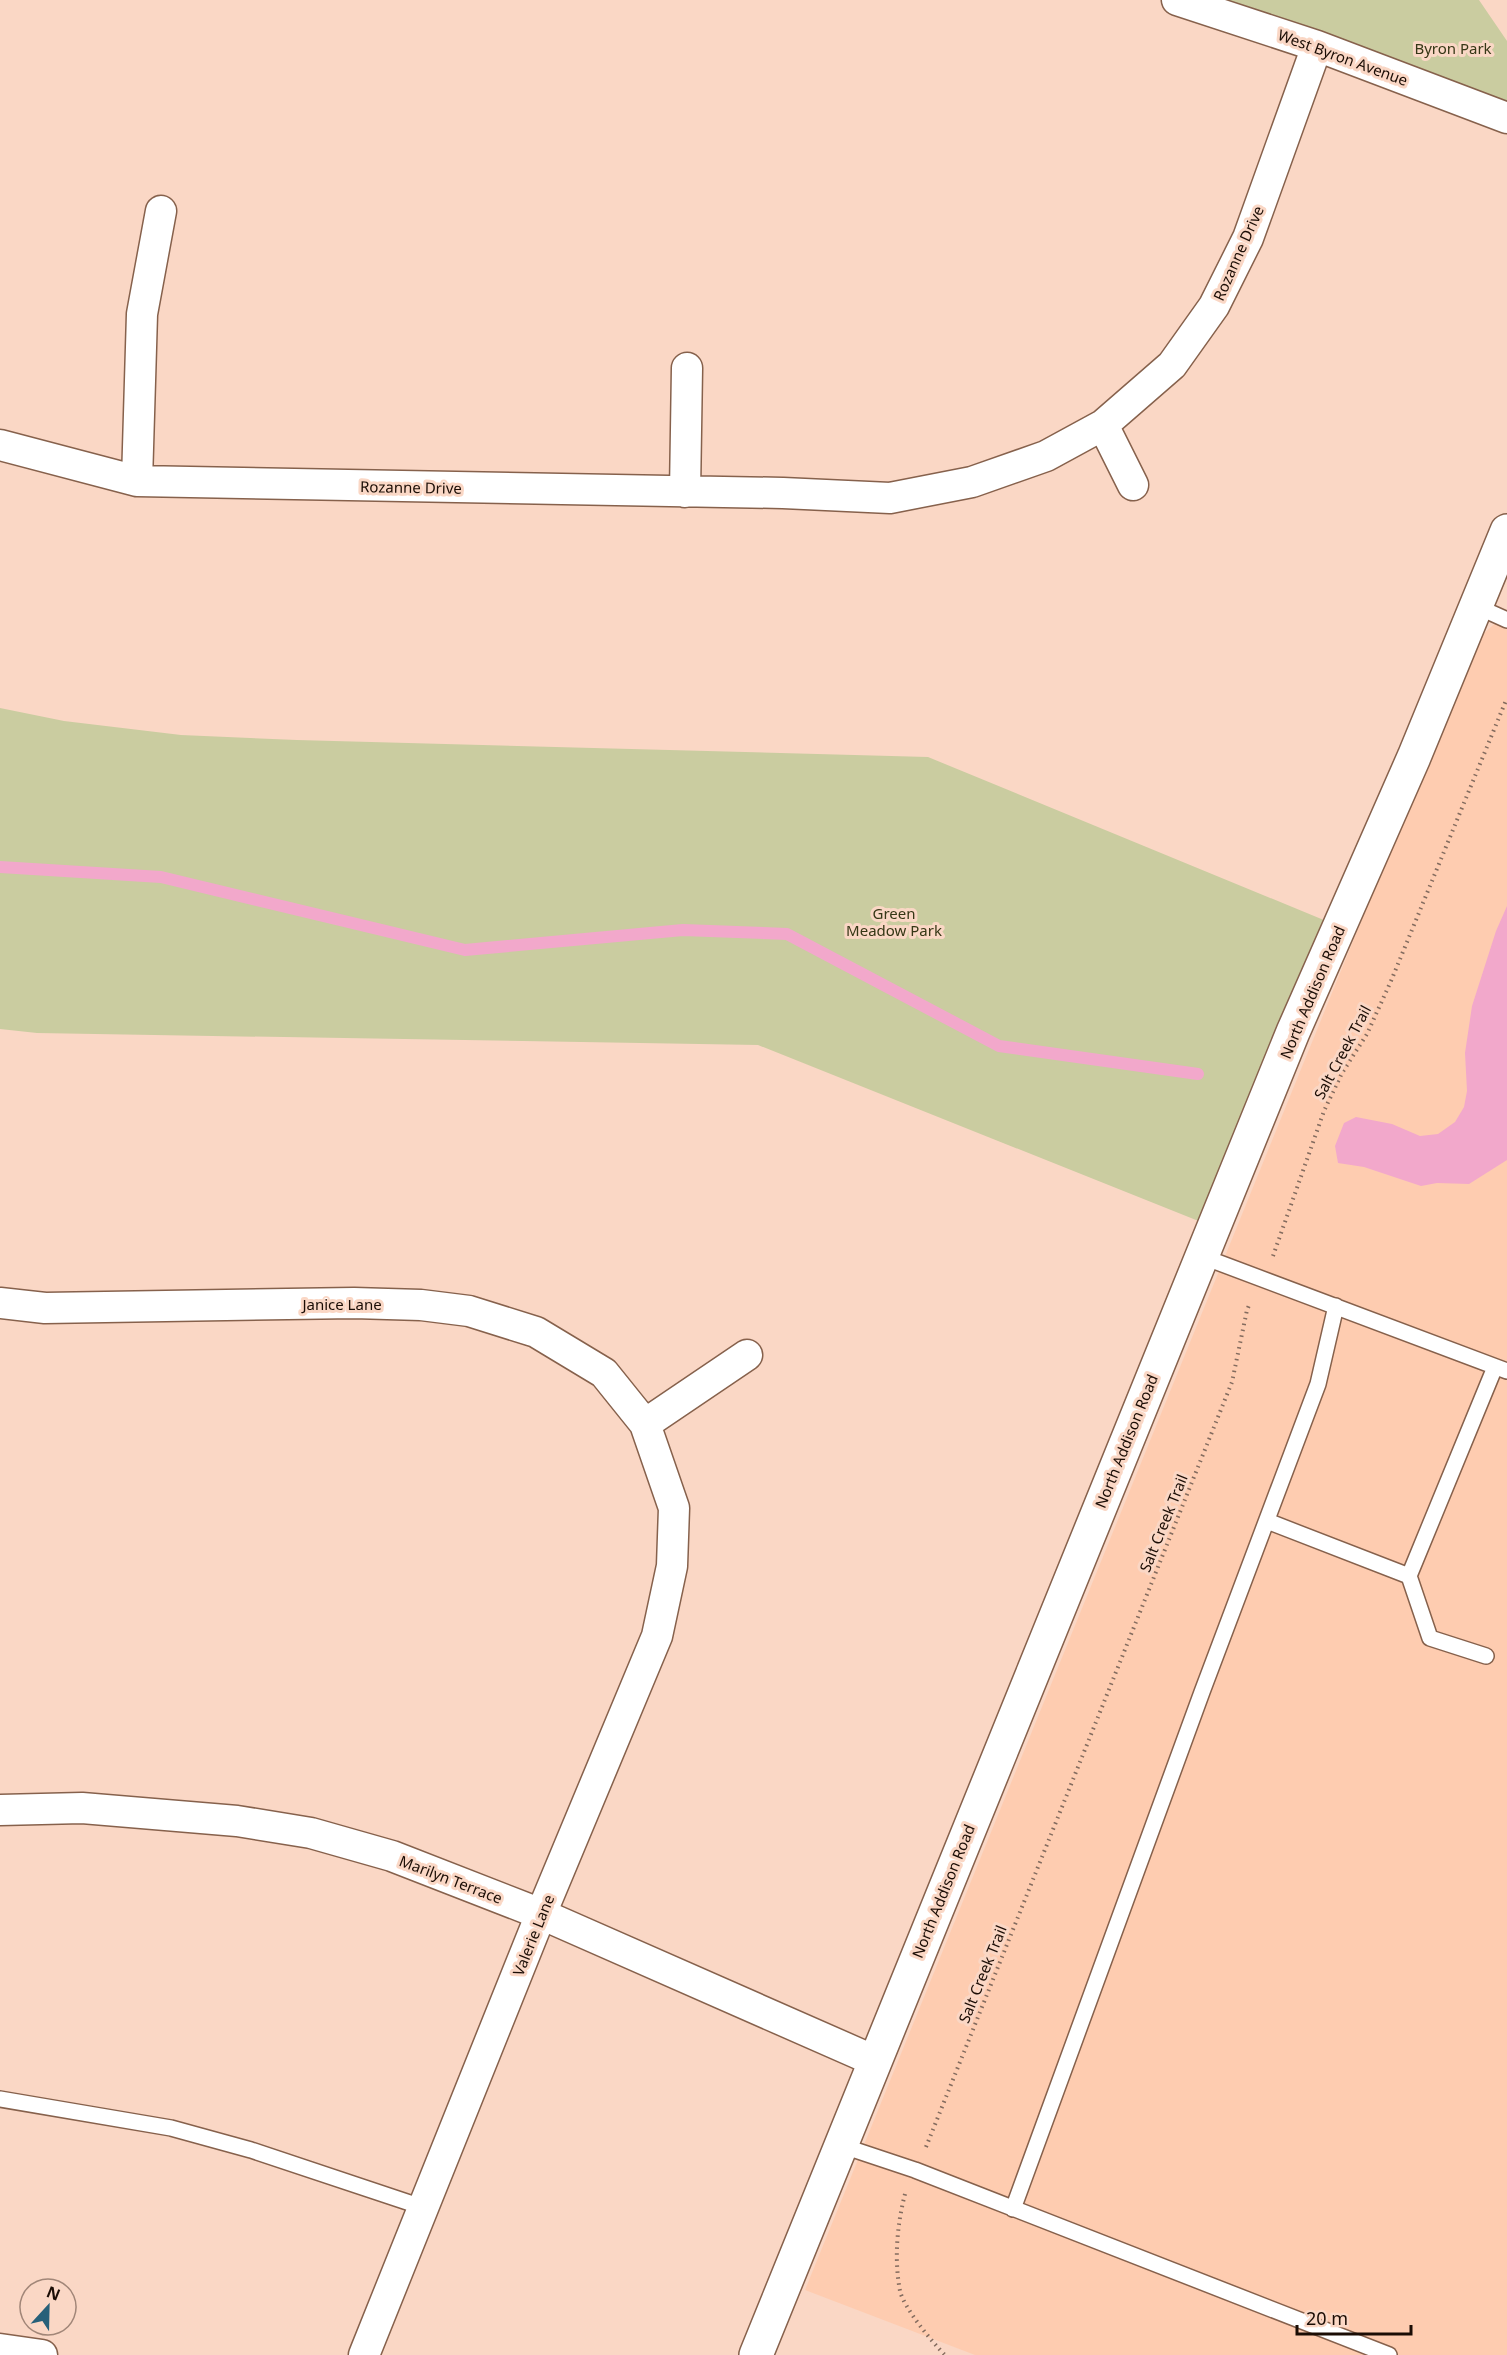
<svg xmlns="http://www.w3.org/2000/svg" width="1507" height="2355" font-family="'Noto Sans',sans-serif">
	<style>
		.built { fill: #feccb0 }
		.green { fill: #cacca0 }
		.water { fill: #f2a8cb }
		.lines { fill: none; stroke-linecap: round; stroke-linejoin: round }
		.stream { stroke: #f2a8cb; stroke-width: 12 }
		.service-casing { stroke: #86614c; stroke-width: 18 }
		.minor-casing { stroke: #86614c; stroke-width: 33 }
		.tertiary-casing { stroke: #86614c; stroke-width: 36 }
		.path { stroke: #836b5e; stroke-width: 4; stroke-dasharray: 1.5 4.5; stroke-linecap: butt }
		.service { stroke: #fff; stroke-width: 15 }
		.minor { stroke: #fff; stroke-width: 30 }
		.tertiary { stroke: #fff; stroke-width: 33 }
		.labels { text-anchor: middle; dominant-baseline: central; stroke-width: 6; stroke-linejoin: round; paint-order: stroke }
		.park-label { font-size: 15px; fill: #363716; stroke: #fad7c5 }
		.street-label { font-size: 15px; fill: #1b0d05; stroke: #fad7c5 }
	</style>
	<rect width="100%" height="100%" fill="#fad7c5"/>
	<path class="built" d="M1507,613V2355H975L805,2290L1475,641Z"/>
	<path class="green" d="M1188,0H1479L1507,41V120Z
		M0,708L64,721L181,735L297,740L928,757L1331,923L1206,1224L758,1045L37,1033L0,1029Z"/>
	<path class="water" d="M1507,906V1160L1469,1184L1437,1183L1421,1186L1364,1167L1338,1163L1335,1146L1344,1123L1356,1117L1392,1124L1420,1136L1438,1134L1455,1122L1464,1107L1467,1091L1465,1053L1472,1006L1496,931Z"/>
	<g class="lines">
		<path class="stream" d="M0,867L161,877L465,950L683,930L787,934L999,1046L1198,1074"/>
		<defs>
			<path id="service" d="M1476,606L1507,620
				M1201,1256L1507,1371
				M1267,1521L1409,1576
				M1486,1656L1430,1638L1409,1576L1495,1367
				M0,2099L171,2128L251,2150L422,2207
				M840,2145L915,2170L1389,2355
				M1013,2209L1202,1692L1318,1384L1336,1306"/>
			<path id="minor" d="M1177,0L1317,46L1507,118
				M1103,425L1133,485
				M0,445L137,481L783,493L890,498L972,482L1046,456L1103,425L1172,365L1214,306L1248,238L1317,46
				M137,481L142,314L161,211
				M685,492L687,368
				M0,1303L45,1308L354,1303L421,1305L469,1311L536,1332L604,1373L645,1424L674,1508L672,1566L657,1636L541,1914L364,2355
				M645,1424L747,1355
				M0,1810L82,1808L237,1821L311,1833L392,1856L541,1914L875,2061
				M0,2349L42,2355"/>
			<path id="tertiary" d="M756,2355L1293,1032L1414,757L1507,531"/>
		</defs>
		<use href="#service" class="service-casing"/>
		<use href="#minor" class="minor-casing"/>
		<use href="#tertiary" class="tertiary-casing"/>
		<path class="path" d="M1273,1256L1324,1111L1342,1073L1367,1034L1391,981L1507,698
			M926,2147L1232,1382L1247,1310L1250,1303
			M905,2194C897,2225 894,2259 900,2291C904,2308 932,2342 945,2355"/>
		<use href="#service" class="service"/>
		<use href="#minor" class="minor"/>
		<use href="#tertiary" class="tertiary"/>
	</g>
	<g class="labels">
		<g class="park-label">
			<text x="1453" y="48">Byron Park</text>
			<text x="894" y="913">Green<tspan x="894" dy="17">Meadow Park</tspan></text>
		</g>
		<g class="street-label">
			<text transform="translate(1343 57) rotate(20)">West Byron Avenue</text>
			<text transform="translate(1238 253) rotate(-66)">Rozanne Drive</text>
			<text transform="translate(411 487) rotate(1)">Rozanne Drive</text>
			<text transform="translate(1312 992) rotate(-67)">North Addison Road</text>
			<text transform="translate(1342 1052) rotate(-62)">Salt Creek Trail</text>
			<text x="342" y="1304">Janice Lane</text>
			<text transform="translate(1126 1441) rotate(-68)">North Addison Road</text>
			<text transform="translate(1163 1523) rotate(-68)">Salt Creek Trail</text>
			<text transform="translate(451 1879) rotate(21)">Marilyn Terrace</text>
			<text transform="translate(943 1891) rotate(-68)">North Addison Road</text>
			<text transform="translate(533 1935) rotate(-68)">Valerie Lane</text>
			<text transform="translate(982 1974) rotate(-68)">Salt Creek Trail</text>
		</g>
	</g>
	<g transform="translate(48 2307) rotate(22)"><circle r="28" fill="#fad7c5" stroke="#a18678" stroke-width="1.5"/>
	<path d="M0-4.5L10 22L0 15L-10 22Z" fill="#276079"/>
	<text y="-9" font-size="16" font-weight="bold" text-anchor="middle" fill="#1b0d05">N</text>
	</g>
	<path d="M1297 2325v9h114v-9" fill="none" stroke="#1b0d05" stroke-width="3"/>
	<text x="1306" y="2325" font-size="18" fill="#1b0d05" stroke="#fad7c5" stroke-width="4.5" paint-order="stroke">20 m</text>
</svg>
